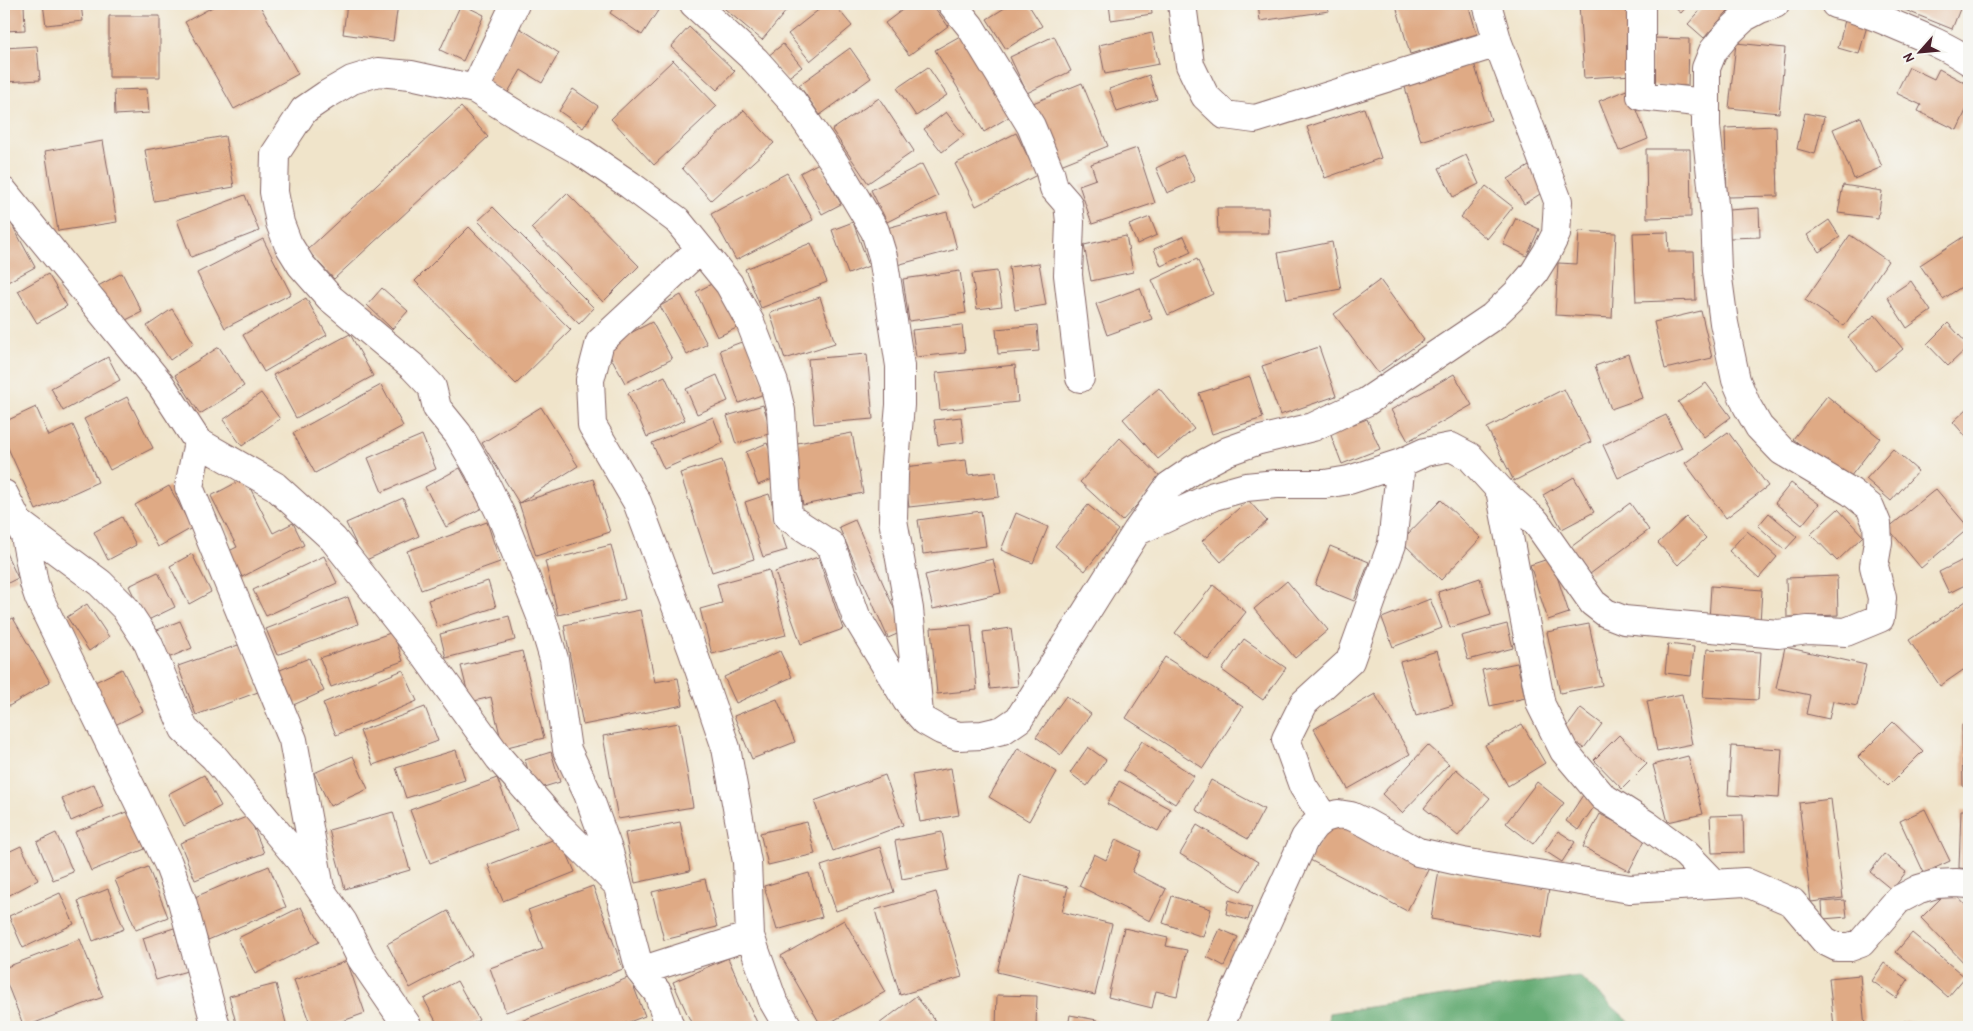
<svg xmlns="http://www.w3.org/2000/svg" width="1973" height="1031" font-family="'Patrick Hand',sans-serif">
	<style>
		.forest { fill: #66ac74; stroke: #586650 }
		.building { fill: #dfaa85 }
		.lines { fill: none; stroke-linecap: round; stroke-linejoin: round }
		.minor-casing { stroke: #846463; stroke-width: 30 }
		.minor { stroke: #fff; stroke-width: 28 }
	</style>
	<rect width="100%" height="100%" fill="#f6f6f2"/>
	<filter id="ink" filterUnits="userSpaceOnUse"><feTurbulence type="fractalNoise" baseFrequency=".02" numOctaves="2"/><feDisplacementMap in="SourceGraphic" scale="10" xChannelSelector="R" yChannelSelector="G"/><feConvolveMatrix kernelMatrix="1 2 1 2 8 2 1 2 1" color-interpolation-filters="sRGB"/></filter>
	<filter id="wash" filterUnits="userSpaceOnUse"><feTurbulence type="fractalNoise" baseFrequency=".0096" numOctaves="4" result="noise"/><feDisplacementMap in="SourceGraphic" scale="20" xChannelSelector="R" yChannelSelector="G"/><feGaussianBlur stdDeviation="1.12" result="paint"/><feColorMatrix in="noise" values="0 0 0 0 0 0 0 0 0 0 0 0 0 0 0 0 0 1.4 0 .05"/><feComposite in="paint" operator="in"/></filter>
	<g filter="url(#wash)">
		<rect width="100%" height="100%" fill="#f0e4ca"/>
		<path class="forest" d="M1579,976L1635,1027H1327L1329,1013Z"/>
		<g id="blocks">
			<path class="building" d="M4,4H24L25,30L4,31Z
				M43,4H81L83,21L46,25Z
				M218,4H259L298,74L234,109L185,22Z
				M347,4H398L393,41L343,34Z
				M461,4L484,15L463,61L440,50Z
				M616,4H651L659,9L642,35L610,13Z
				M719,4H792L762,40Z
				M826,4H834L852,26L810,61L788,34Z
				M910,4H932L948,26L909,55L885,23Z
				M1011,4H1028L1042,26L1006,49L987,19Z
				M1109,4H1151L1152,14L1111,20Z
				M1258,4H1327L1329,11L1260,21Z
				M1417,4H1468L1477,34L1410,54L1397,9Z
				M1579,4H1628L1633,75L1584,78Z
				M1670,4H1689L1681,13Z
				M1706,4H1734L1704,38L1688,24Z
				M1896,4H1962L1952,29L1895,6Z
				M109,16H160V77H109Z
				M1845,20L1867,26L1859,54L1838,48Z
				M518,27L559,53L542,83L521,70L507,94L486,81Z
				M689,27L735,71L717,90L671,47Z
				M969,31L1017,112L984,132L935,50Z
				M1152,33L1159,64L1105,74L1099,45Z
				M1054,36L1071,71L1027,93L1010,57Z
				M1651,38L1689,39L1688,86L1651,85Z
				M1736,43L1785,48L1779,113L1729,108Z
				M783,44L802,67L786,79L768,56Z
				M37,46L40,80L4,82V48Z
				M850,48L871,78L820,115L799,85Z
				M673,60L717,106L654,165L611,119Z
				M1474,63L1491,120L1421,141L1404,84Z
				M928,67L947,95L916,116L897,88Z
				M1909,67L1934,79L1939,69L1969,85V104L1957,130L1918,111L1921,105L1896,93Z
				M1149,75L1157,99L1117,112L1109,89Z
				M1082,83L1108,146L1058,166L1033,103Z
				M147,89L149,113L115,115L114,90Z
				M573,89L598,106L583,128L559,111Z
				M1629,89L1648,139L1619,151L1599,101Z
				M879,98L914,151L868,183L832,130Z
				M461,107L488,137L334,279L307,250Z
				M1364,108L1381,158L1325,178L1307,127Z
				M744,110L774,143L711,200L682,168Z
				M946,112L964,135L942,152L924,129Z
				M1805,113L1824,117L1815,154L1797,149Z
				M1861,117L1882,167L1854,179L1833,129Z
				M1776,126L1778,196L1727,197L1725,128Z
				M1016,133L1037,175L976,206L955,164Z
				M225,136L234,187L154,201L145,150Z
				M103,141L117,222L58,231L45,151Z
				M1137,148L1155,203L1092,224L1079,185L1096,179L1091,164Z
				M1646,149H1690L1691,217L1647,218Z
				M1183,155L1195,181L1167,193L1156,168Z
				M1466,155L1479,184L1453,197L1439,168Z
				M819,163L841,204L822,214L800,173Z
				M922,164L938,196L887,222L871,190Z
				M1529,166L1545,191L1524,204L1508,179Z
				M787,173L813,220L736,260L711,214Z
				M1843,185L1882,191L1878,218L1838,213Z
				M1486,186L1513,207L1487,239L1461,217Z
				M567,193L639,266L603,302L531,228Z
				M245,195L259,231L191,257L177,220Z
				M493,207L594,308L579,324L478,221Z
				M1217,208H1268L1269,233H1218Z
				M1759,208L1760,237L1730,238L1728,210Z
				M4,210L35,267L4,284Z
				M947,212L957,249L893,266L883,229Z
				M1150,217L1157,235L1137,244L1129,225Z
				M1516,218L1539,229L1527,256L1503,244Z
				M1829,220L1840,237L1819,252L1807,235Z
				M853,222L869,266L848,274L832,230Z
				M469,227L571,330L516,384L415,281Z
				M1579,231L1616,233L1612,318L1555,315L1558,263L1577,264Z
				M1668,232L1669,252H1694L1696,300L1636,302L1633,233Z
				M1969,233V282L1943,299L1920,265Z
				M1850,235L1888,261L1844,326L1805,300Z
				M1126,236L1133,272L1091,281L1084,245Z
				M1184,236L1191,252L1161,266L1154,249Z
				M263,239L291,294L225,328L197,273Z
				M1332,242L1341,289L1287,299L1278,253Z
				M811,243L827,282L761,308L745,269Z
				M1197,259L1213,294L1168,315L1152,280Z
				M1039,263L1046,305L1015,310L1009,267Z
				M960,271L966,313L909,321L903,279Z
				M997,271L1002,306L977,309L972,274Z
				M122,273L142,312L118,324L98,286Z
				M48,274L67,306L37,323L18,291Z
				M721,279L743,325L717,337L696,292Z
				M1380,280L1424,340L1378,373L1334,314Z
				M1911,281L1931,311L1907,328L1887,297Z
				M382,288L408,311L392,329L367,305Z
				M1140,288L1152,319L1107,335L1096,304Z
				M681,295L707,344L687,355L660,306Z
				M820,297L835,343L785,359L770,313Z
				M306,298L327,335L264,372L243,335Z
				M172,309L194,343L170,360L147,326Z
				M1701,311L1712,358L1665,369L1654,322Z
				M1875,315L1903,349L1876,371L1848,337Z
				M652,322L672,359L625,383L605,346Z
				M1948,323L1969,346L1948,366L1927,344Z
				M962,325L965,352L916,357L912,330Z
				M1037,325L1039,351L998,354L996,329Z
				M350,334L373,376L296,418L273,375Z
				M747,340L767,393L739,403L720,350Z
				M219,347L244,386L200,414L175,375Z
				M1319,347L1336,396L1280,415L1262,366Z
				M867,354L873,419L814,424L808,359Z
				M1628,354L1642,398L1611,409L1595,366Z
				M108,357L120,380L63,411L51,388Z
				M1015,365L1018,402L940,410L936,373Z
				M1454,374L1472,405L1408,441L1391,410Z
				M717,375L728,401L697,414L686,389Z
				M665,376L685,420L647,437L628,393Z
				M1250,377L1263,418L1212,434L1199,393Z
				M1706,383L1731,417L1704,437L1678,402Z
				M381,385L403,426L315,473L293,433Z
				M1159,388L1194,429L1158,459L1123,419Z
				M1564,389L1591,442L1514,481L1487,428Z
				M261,393L280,419L242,446L223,420Z
				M1827,396L1880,438L1847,481L1793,439Z
				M127,397L153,448L110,470L84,419Z
				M763,405L772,433L736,444L727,416Z
				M36,407L49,436L73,425L98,482L36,510L4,439V422Z
				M541,407L578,466L519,503L593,479L610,532L536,556L519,503L482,443Z
				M1969,407V440L1953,422Z
				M1666,415L1682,448L1618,478L1603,445Z
				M713,417L723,443L664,469L652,443Z
				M961,417L964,442L938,445L934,420Z
				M1367,419L1380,449L1342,464L1330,433Z
				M1728,432L1768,486L1726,518L1685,463Z
				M852,433L863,493L803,505L792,444Z
				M422,435L436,469L382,492L368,458Z
				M1120,438L1162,478L1122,521L1080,482Z
				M767,443L780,476L758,485L746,452Z
				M1893,449L1918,471L1891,501L1866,479Z
				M722,460L754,559L712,572L680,473Z
				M966,460L968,475L996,472L999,497L909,507L904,467Z
				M460,468L482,508L446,527L425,487Z
				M1574,477L1594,512L1562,529L1543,495Z
				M245,478L273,533L293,523L304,545L242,577L229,551L237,547L211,496Z
				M1791,483L1819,504L1802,525L1775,503Z
				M169,486L192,528L158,547L135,505Z
				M1936,489L1969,528L1921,568L1888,528Z
				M769,494L787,550L763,557L745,502Z
				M403,498L419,536L364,561L346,523Z
				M1248,500L1267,521L1221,562L1202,541Z
				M1441,500L1481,538L1441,580L1401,541Z
				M1630,503L1649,530L1590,574L1571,547Z
				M1088,505L1118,530L1085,571L1055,546Z
				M1838,509L1863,536L1837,561L1811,534Z
				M981,511L986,546L923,554L918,520Z
				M1016,513L1048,527L1033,563L1001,550Z
				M1769,513L1797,537L1785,550L1758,526Z
				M122,517L136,545L108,560L94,532Z
				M1686,517L1706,538L1678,565L1658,543Z
				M855,520L904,631L888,638L839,527Z
				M487,522L500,562L421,590L407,551Z
				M1747,531L1777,557L1759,578L1729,551Z
				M611,545L625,599L558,615L545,561Z
				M1330,546L1369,562L1354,601L1315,585Z
				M4,549L18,578L4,585Z
				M192,554L211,592L189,604L170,566Z
				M324,556L337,583L266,616L253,590Z
				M818,557L843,629L801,644L775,572Z
				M1969,557V583L1949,593L1939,572Z
				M1551,558L1569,613L1548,620L1530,565Z
				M993,559L1001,593L933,609L925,575Z
				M769,570L786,635L712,654L700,609L722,603L717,584Z
				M158,572L175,607L146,621L129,586Z
				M1837,576L1838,615L1787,617L1786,578Z
				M1480,578L1491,615L1450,628L1438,592Z
				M488,581L496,607L437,627L428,600Z
				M1287,581L1328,630L1295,658L1254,609Z
				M1213,585L1246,612L1208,660L1175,633Z
				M1711,586L1762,590L1760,623L1709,620Z
				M348,597L358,624L277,655L266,629Z
				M1430,599L1442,628L1393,647L1382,618Z
				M1969,599V666L1940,686L1909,640Z
				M87,604L109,637L89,651L67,617Z
				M640,610L655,682L678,678L683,705L583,725L564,625Z
				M509,616L515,640L446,658L440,634Z
				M13,618L50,682L4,709V623Z
				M180,621L192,648L168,658L157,630Z
				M1507,624L1513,648L1468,660L1461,636Z
				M1589,624L1602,685L1560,693L1547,632Z
				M971,625L977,690L937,694L931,628Z
				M1011,628L1018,686L990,689L983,632Z
				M393,632L403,661L331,687L320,658Z
				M1244,639L1286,668L1263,700L1222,670Z
				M241,644L258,692L196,715L178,666Z
				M1668,644L1694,647L1691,676L1665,673Z
				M1785,647L1866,665L1857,706L1833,701L1829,719L1806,714L1810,695L1776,688Z
				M1707,649L1761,652L1758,700L1703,697Z
				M522,651L544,738L503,748L491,697L470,702L461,666Z
				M780,651L792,677L736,703L724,677Z
				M1437,651L1453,705L1416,716L1400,662Z
				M1165,657L1243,707L1203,768L1126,718Z
				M309,658L324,691L289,707L273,673Z
				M1517,663L1525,698L1490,706L1482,670Z
				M122,669L143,711L115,725L93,683Z
				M403,670L417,701L336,735L323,703Z
				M1375,694L1410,754L1348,789L1314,729Z
				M1682,694L1692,744L1657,751L1647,701Z
				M1066,696L1091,714L1061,755L1036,737Z
				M777,699L795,742L752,759L734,716Z
				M425,707L438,741L373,765L360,731Z
				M1581,708L1602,724L1584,748L1563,733Z
				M1893,722L1923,751L1888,786L1858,757Z
				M679,723L693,807L618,819L603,736Z
				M1522,724L1545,763L1508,786L1485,745Z
				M1962,725H1969V787H1963Z
				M1619,735L1647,764L1622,789L1594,760Z
				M1142,741L1194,776L1175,804L1123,770Z
				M1428,745L1449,764L1402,813L1382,794Z
				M1731,746L1782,749L1779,798L1728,795Z
				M1088,747L1106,760L1087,786L1070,773Z
				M1018,748L1057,772L1029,821L989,797Z
				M456,750L465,780L406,798L396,768Z
				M551,752L560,782L534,790L525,760Z
				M353,756L368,789L330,806L314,773Z
				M1688,756L1703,814L1668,822L1653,765Z
				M951,768L959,815L920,822L912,775Z
				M1456,769L1490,798L1458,836L1424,808Z
				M204,775L221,806L184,826L168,794Z
				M885,775L903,825L833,851L814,801Z
				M497,778L517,830L430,863L410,810Z
				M1211,780L1264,809L1248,839L1196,810Z
				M1119,781L1170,809L1158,831L1107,804Z
				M1537,782L1564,803L1533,844L1506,823Z
				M94,784L103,807L71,821L62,798Z
				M1583,795L1596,804L1578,830L1566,821Z
				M1831,799L1843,898L1811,902L1799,803Z
				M1925,809L1950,861L1924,873L1900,821Z
				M1961,810H1969V869L1959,868Z
				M129,811L145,849L91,871L75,832Z
				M393,812L410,870L345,889L329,830Z
				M1600,814L1646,838L1629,871L1583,847Z
				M1743,815L1744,852L1712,853L1710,816Z
				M249,816L264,853L195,880L180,843Z
				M1332,818L1429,868L1407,911L1310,860Z
				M680,822L690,871L635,883L625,833Z
				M807,822L815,854L768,865L760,833Z
				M1197,825L1258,862L1241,891L1180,854Z
				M1558,831L1575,842L1562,862L1545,851Z
				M942,832L949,870L902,879L895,841Z
				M56,833L73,872L53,880L37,842Z
				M560,837L575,872L503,901L488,865Z
				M1116,839L1141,851L1132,872L1166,889L1150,921L1079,886L1094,854L1106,860Z
				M21,846L38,880L4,898V854Z
				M880,847L894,892L836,911L821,866Z
				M1884,854L1906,872L1892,890L1870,872Z
				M269,866L286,907L208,940L190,899Z
				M148,867L168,917L136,930L115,880Z
				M1439,870L1549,889L1541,938L1431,919Z
				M809,873L822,917L777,930L764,886Z
				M1020,875L1068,887L1062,912L1112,924L1095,995L997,972Z
				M705,879L717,927L664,940L652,892Z
				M593,886L623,969L506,1012L490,968L543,949L528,910Z
				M108,889L124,929L93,941L78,901Z
				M1950,889L1969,909V968L1921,918Z
				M936,892L962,977L900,995L875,910Z
				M60,893L74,924L23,948L9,916Z
				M1172,896L1211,909L1203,937L1163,923Z
				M1229,900L1252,907L1248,920L1226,914Z
				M1845,900L1847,917L1823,919L1822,902Z
				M301,907L319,942L255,974L238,938Z
				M448,911L472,955L410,988L387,944Z
				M844,920L885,992L822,1027L781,956Z
				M174,928L187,971L156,980L143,938Z
				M1124,928L1168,938L1166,946L1187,950L1177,996L1156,991L1152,1008L1108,997Z
				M1220,929L1238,937L1224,966L1207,957Z
				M1912,933L1965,977L1948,997L1896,952Z
				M80,939L103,997L24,1027L4,976V968Z
				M728,958L759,1027H693L673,982Z
				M347,961L365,1013L326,1027H311L294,980Z
				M1884,963L1908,980L1896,998L1872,981Z
				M1860,975L1865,1027H1834L1829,978Z
				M630,977L645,1016L616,1027H518L516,1023Z
				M457,981L479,1020L467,1027H439L424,999Z
				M276,984L287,1027H237L229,996Z
				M997,995L1037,996L1036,1027H996Z
				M916,996L940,1027H875Z
				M1070,1015L1097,1020L1095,1027H1068Z
				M1904,1021L1929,1026V1027H1902Z"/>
		</g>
	</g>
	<g filter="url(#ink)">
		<use href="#blocks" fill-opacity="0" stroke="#846463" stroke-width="1"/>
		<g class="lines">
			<defs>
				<path id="minor" d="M694,4L755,60L792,101L834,162L875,231L883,257L900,366V405L894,474L893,520L909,609L919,714
					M952,4L970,26L1031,126L1050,172L1054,188L1068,204L1070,222L1068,275L1080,378
					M1182,4L1190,65L1205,96L1225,115L1255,119L1498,43
					M1641,4V96L1706,103
					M1835,4C1858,9 1879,18 1900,27C1924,37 1948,47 1969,61
					M475,89L515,4
					M4,192L161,385L198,442L189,487L293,740L320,888
					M700,249L600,342L590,380L592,425L637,502L692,649L726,748L747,862L750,936
					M198,442L275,486L333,539L424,654L499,758L556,823L616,883
					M1500,490L1541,705L1564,751L1603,797L1647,825L1686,854L1714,883
					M4,494L25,536L34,583L39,598L168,863L182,901L216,1027
					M19,523L100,583L125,608L148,643L184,729L214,757L299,859L343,922L361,958L408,1027
					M1138,531L1214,496L1246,487L1277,484H1325L1349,480L1401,463L1425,452L1451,447L1470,457L1500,490L1536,522L1593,603L1606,613L1624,620L1778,634L1808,630L1846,632L1880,618L1882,598L1874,566L1878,542L1877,524L1870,507L1851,492L1782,451L1759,427L1747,406L1736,380L1724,323L1717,271L1715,214L1706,127V68L1713,51L1728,33L1745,17L1760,9L1775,4
					M1324,818L1303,786L1286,739L1304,703L1350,661L1392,544L1401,463
					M640,971L750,936L773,1001L788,1027
					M670,1027L658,993L640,971L609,852L588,794L567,750L554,659L542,619L501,515L479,470L458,434L437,408L432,387L413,367L330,298L301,265L288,244L280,223L274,192L275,154L304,110L326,95L352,80L378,72L411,75L475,89L525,120L580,151L630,185L677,220L729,284L750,322L774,383L781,411L788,517L831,545L856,616L907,701L925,721L941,730L958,736L982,735L1003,730L1019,719L1137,531L1169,486L1194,469L1228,451L1256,441L1313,427L1366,402L1492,317L1517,293L1534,273L1547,252L1556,234L1558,201L1498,43L1487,4
					M1219,1027L1305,838L1314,826L1324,818L1338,814L1351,816L1366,823L1418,852L1463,862L1630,889L1745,882L1792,902L1825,941L1837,947H1850L1861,943L1898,900L1919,889L1936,884L1956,883L1969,884"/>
			</defs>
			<use href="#minor" class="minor-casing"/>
			<use href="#minor" class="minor"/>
		</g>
	</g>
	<rect width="1973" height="1031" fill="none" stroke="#f6f6f2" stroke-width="20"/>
	<g transform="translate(1920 52) rotate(243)" stroke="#f6f6f2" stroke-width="4" paint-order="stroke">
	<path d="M0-4L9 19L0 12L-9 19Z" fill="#4a1f2b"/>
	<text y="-8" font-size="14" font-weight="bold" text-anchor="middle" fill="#4a1f2b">N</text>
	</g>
</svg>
